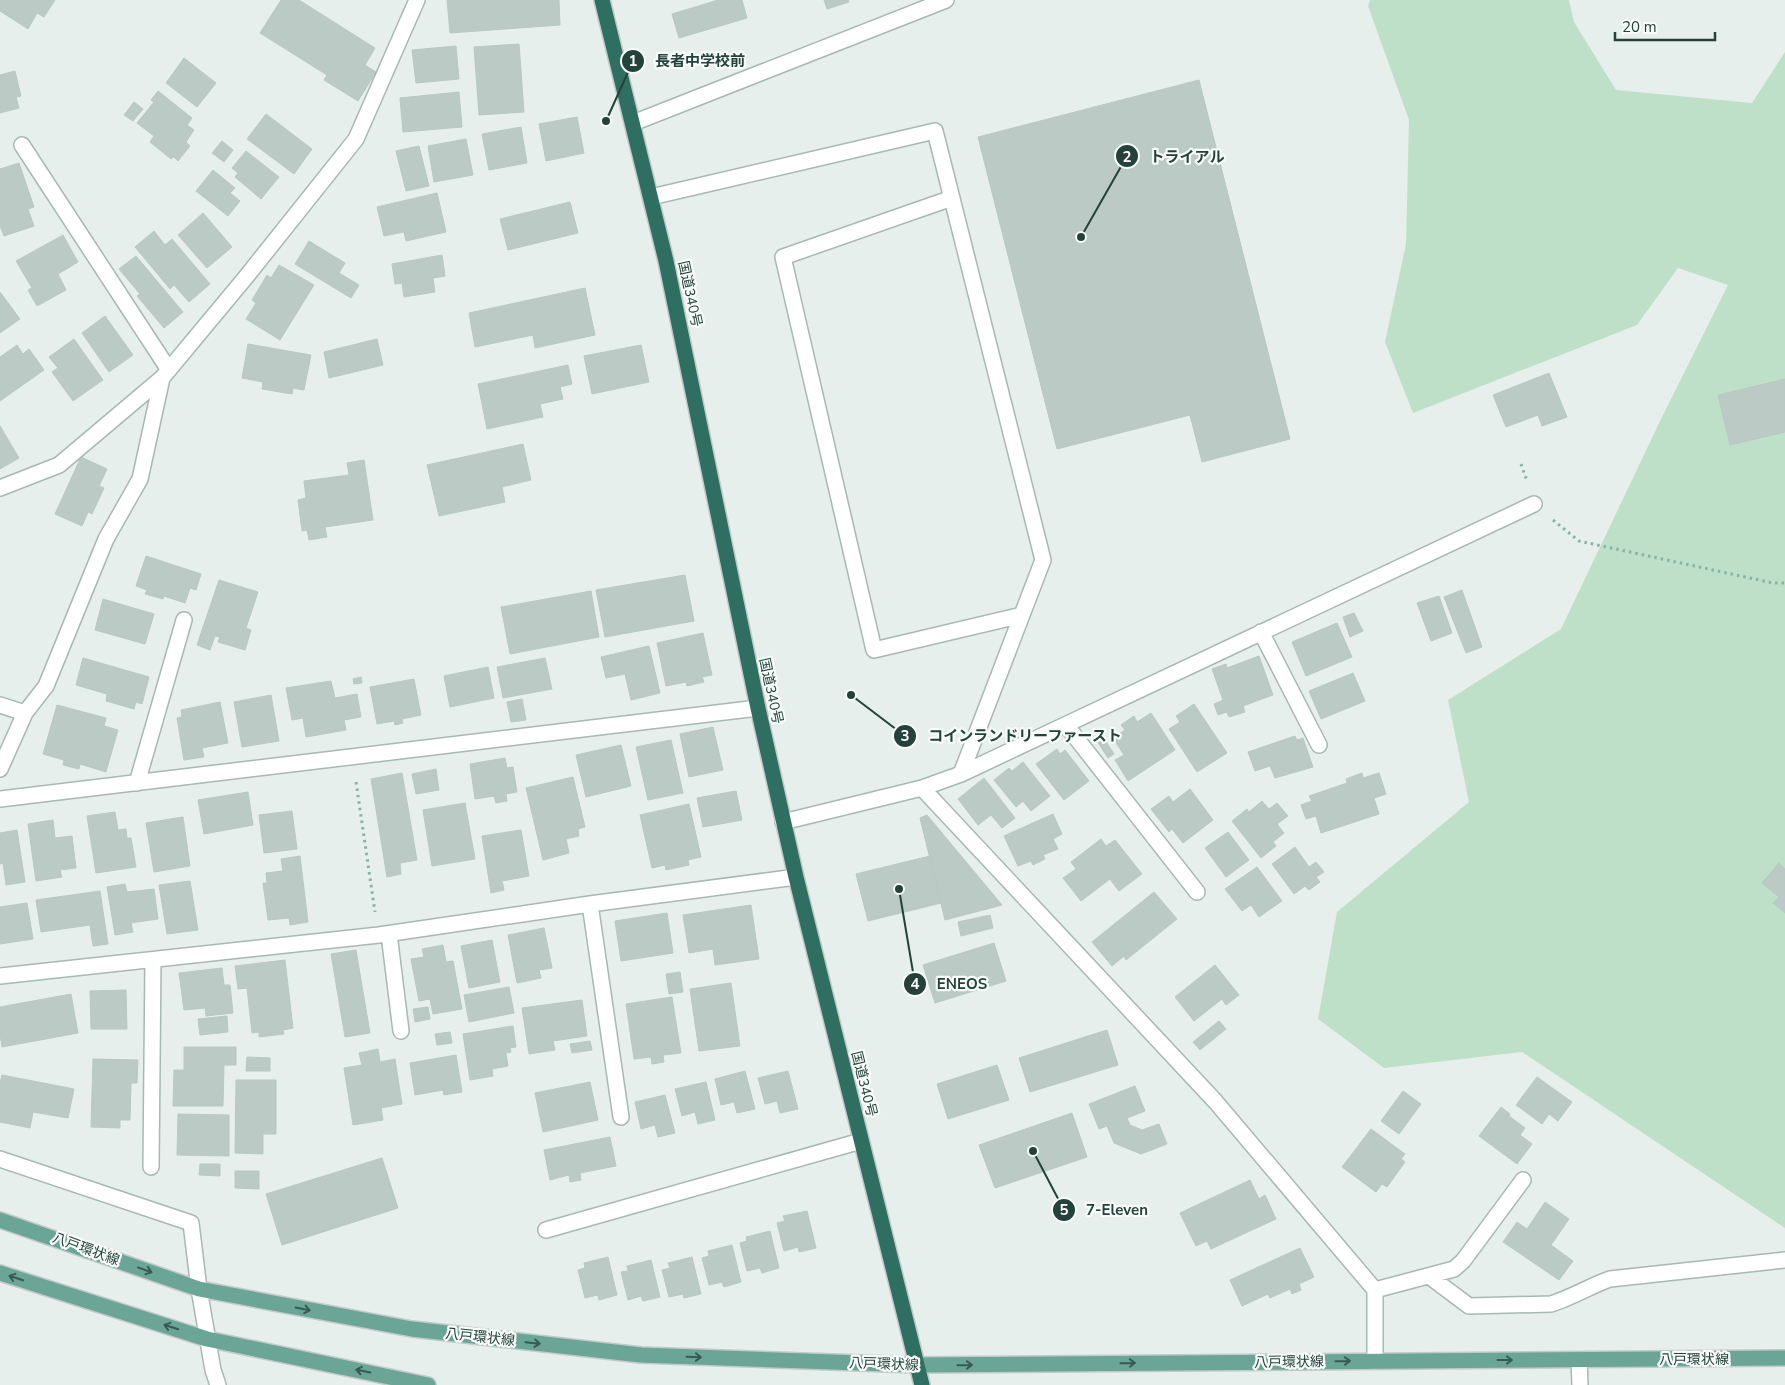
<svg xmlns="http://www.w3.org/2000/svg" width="1785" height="1385" font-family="'Nunito Sans','Noto Sans JP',sans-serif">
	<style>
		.green { fill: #bfe0c8 }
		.building { fill: #bbcac4; stroke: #b8c9c2 }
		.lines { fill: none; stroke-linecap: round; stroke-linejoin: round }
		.minor-casing { stroke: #a8b8b2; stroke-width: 18 }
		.major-casing { stroke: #c2cac8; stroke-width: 18 }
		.highway-casing { stroke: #c2cac8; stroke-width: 18 }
		.path { stroke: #86b3a5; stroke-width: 3; stroke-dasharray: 2.5 4; stroke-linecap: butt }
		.minor { stroke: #fff; stroke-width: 15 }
		.major { stroke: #6aa596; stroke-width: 15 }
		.highway { stroke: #2f6f62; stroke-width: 15 }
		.oneway { stroke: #365b51 }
		.labels { text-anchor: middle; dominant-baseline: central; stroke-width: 4.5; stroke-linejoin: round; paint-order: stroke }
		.street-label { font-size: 14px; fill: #24423a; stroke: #f7fbf9 }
		.leader { fill: none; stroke: #24423a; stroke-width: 2 }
		.callout-dot { fill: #24423a; stroke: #f7fbf9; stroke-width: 2 }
		.mark-label { font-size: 15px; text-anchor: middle; font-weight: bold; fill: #fff }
		.callout-label { font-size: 15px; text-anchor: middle; font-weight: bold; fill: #24423a; stroke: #f7fbf9; stroke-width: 4.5; stroke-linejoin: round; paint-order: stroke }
	</style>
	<rect width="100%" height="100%" fill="#e6efeb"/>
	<path class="green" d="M1370,0H1569L1574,22L1616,90L1752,103L1785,52V1228L1522,1052L1384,1068L1318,1019L1337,912L1469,802L1448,700L1561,629L1662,417L1728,285L1678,268L1637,325L1413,413L1385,342L1406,244L1409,120L1368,6Z"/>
	<path class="building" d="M0,0H55L44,17L37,13L28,29L0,11Z
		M281,0H299L375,48L365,65L376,72L358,101L324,80L327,75L260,33Z
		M447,0H559L560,25L450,33Z
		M718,0H742L747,18L679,38L672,14Z
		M824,0H848L849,2L827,9Z
		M519,44L524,112L479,115L474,47Z
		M456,46L459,79L416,83L412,50Z
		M184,58L216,83L197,107L166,83Z
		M15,71L21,96L16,97L19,108L0,113V75Z
		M1199,80L1290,439L1202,462L1190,415L1057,449L978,137Z
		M158,91L192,118L187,125L194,130L186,142L190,146L178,161L174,157L171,159L150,142L154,136L137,123L154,102L151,100Z
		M459,92L462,127L403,132L400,98Z
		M134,102L143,109L133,121L124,115Z
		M266,114L312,149L294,174L247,139Z
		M577,117L584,153L546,161L539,124Z
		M521,127L527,163L489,170L482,134Z
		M466,139L473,175L434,182L428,146Z
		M222,141L233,150L224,162L212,153Z
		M419,146L429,186L406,191L396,151Z
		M246,151L279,177L261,199L235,177L238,173L232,168Z
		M19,163L34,207L28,209L34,226L4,236L0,226V169Z
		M213,170L235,188L230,193L240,201L228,216L196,191Z
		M437,193L446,232L406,241L404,232L384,236L377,207Z
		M570,202L578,233L508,250L500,219Z
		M203,213L232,247L207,268L178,235Z
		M154,231L165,245L172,239L210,284L189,302L174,285L170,289L135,247Z
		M63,235L78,262L58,274L66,290L37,306L28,290L32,288L16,261Z
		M309,241L345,263L339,273L359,285L351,298L295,264Z
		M442,255L445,276L433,278L435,292L404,297L402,283L395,284L392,264Z
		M136,256L183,312L164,328L137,296L140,294L119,269Z
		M279,265L314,285L280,340L246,319L256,303L252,300L267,275L271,278Z
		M585,288L595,335L535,348L533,335L475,347L469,313Z
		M0,292L20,319L0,333Z
		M105,316L133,355L109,372L82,333Z
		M74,339L103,380L73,401L52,372L58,368L49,357Z
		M377,339L383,365L329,378L324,352Z
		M248,344L311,355L304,390L293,388L292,394L262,389L263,382L242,378Z
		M17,345L23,354L29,349L44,370L0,401V357Z
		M641,345L649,382L592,394L584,356Z
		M568,365L572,384L560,387L563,399L540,404L543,417L487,429L478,384Z
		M1549,373L1567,417L1542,426L1538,415L1506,427L1493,395Z
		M1785,379V432L1730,445L1718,395Z
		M0,426L19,458L0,469Z
		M523,444L531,480L502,487L505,502L439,516L427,465Z
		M81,457L107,469L99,486L104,488L92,514L88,512L82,526L55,514Z
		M364,460L373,520L325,527L327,537L309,540L307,530L302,531L298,500L306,498L304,481L349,475L347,463Z
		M146,556L201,574L196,590L190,588L185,603L164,596L163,599L145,594L147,590L136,586Z
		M685,575L694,621L605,637L596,590Z
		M219,580L258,592L246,628L251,630L245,650L218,642L220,637L215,636L210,650L197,645Z
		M1462,590L1482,647L1466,653L1444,597Z
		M591,591L599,637L510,654L501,607Z
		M1439,596L1452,633L1431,641L1417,603Z
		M103,599L154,614L145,644L95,630Z
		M1354,613L1363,631L1350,637L1343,617Z
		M1337,623L1352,657L1306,676L1292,642Z
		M703,633L712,675L702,677L704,682L687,686L686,682L666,686L657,643Z
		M649,646L660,693L631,700L625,674L606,678L601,657Z
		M1259,656L1273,695L1243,706L1245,712L1229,717L1227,712L1218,715L1214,704L1223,700L1212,669L1226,664L1227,668Z
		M83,658L149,677L142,704L136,702L134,709L106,701L107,694L76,685Z
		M545,658L552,689L503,698L497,667Z
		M488,667L494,698L450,707L444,676Z
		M1353,673L1365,701L1321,719L1309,691Z
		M361,677L362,683L354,684L353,679Z
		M414,679L421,715L402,719L403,723L395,725L394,721L377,724L370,687Z
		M331,681L335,698L357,694L361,717L344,720L346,730L306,737L303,718L292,720L286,688Z
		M271,695L279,741L242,747L234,702Z
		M522,699L526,720L511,722L507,702Z
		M220,702L228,743L202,748L204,757L184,760L177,718L182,717L181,710Z
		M1194,704L1227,753L1197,772L1169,729L1180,722L1176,716Z
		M57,705L106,718L104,726L118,730L106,772L80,764L79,769L63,765L64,760L43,754Z
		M1151,713L1175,750L1128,781L1115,760L1124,755L1113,738L1125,730L1121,725L1134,716L1137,722Z
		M713,727L723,770L689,777L680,734Z
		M1101,734L1114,754L1108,758L1095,738Z
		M1295,736L1297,740L1303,738L1313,767L1275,778L1270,766L1255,771L1248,752Z
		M671,740L683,793L648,800L636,747Z
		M621,745L631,786L586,797L576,755Z
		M1057,749L1060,754L1065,750L1089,781L1064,800L1036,764Z
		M505,758L507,768L513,767L517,792L506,794L507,801L496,803L494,796L475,799L470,764Z
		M1023,762L1050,796L1031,811L1023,801L1016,807L994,780L1009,768L1012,771Z
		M436,769L439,790L416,794L412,774Z
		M402,773L417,860L400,863L401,874L387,877L371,779Z
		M1362,773L1363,778L1379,773L1386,794L1374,798L1379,814L1321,833L1316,816L1306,819L1301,805L1312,801L1309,796L1347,783L1346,779Z
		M573,777L585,827L578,829L579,836L566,839L569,853L543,860L526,788Z
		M984,778L1015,818L1002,828L991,815L978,825L958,799Z
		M1190,789L1213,820L1183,843L1172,829L1169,832L1151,809L1169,796L1173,802Z
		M736,791L742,820L703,827L697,798Z
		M248,792L253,825L204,834L198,800Z
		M1262,801L1269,809L1277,803L1288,816L1277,824L1284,833L1273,842L1276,846L1261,858L1232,821L1247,809L1249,812Z
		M465,803L475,859L432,866L423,810Z
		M689,804L701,857L688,860L689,865L666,870L665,865L652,868L640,815Z
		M292,811L297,849L264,853L259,815Z
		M115,812L118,830L126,829L127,838H131L136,867L96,873L87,816Z
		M1053,814L1062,834L1053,839L1058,849L1043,855L1045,859L1033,865L1031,861L1018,866L1004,836Z
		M927,815L1002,905L945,920L920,818Z
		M183,817L190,866L154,872L146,823Z
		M53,820L55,838L72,836L76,868L60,870L62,877L36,881L28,824Z
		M17,830L25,882L6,885L3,863L0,864V833Z
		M521,830L529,876L502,881L504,890L491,893L482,836Z
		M1228,832L1249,860L1226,877L1205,848Z
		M1101,839L1106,846L1115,840L1142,874L1119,891L1110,879L1081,901L1063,878L1076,869L1071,862Z
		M1295,847L1309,867L1316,862L1324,872L1316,877L1320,882L1309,890L1305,886L1294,894L1272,864Z
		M300,856L308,922L290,925L289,918L268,920L263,883H267L266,873L283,871L281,859Z
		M930,856L941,903L868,921L856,874Z
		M1779,863L1785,869V913L1773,903L1779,897L1762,883Z
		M1257,867L1282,901L1259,917L1251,905L1242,911L1225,889Z
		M190,881L198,930L167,934L159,885Z
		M125,884L127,892L154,889L158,919L131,923L133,932L115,935L107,887Z
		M100,891L108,944L93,946L90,925L41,932L36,900Z
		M1154,892L1177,919L1126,960L1124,956L1112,966L1092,942Z
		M27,903L33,939L0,944V907Z
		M751,905L759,959L715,965L713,949L689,953L683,915Z
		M667,913L673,953L621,961L615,921Z
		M990,915L993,928L961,936L958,922Z
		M544,928L552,968L539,970L541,978L517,983L508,935Z
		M492,940L500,982L469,988L461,946Z
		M994,943L1006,981L935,1003L923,965Z
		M443,945L446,962L453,961L462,1009L433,1014L430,999L419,1001L411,959L424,957L422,949Z
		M356,950L370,1033L345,1037L331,954Z
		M285,960L293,1028L283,1030L284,1034L259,1037V1032L252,1033L247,988L238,989L235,966Z
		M1215,965L1239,995L1226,1005L1222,999L1194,1021L1175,997Z
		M222,968L224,985H230L233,1013L206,1016L205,1008L184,1010L179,973Z
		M680,972L683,992L669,994L666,974Z
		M731,983L740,1046L699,1051L690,989Z
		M509,987L514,1013L469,1022L464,995Z
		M126,990L127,1029H91L90,991Z
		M71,994L78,1033L2,1047L0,1034V1007Z
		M672,997L681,1053L663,1055L664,1062L652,1064L651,1057L634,1059L626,1004Z
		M582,1000L587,1036L553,1041L555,1050L529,1054L522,1008Z
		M428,1007L430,1019L415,1022L413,1009Z
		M227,1016L228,1032L200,1035L198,1019Z
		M1219,1021L1226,1029L1200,1050L1193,1042Z
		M513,1026L516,1047L510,1048L511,1052L506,1053L508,1066L492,1069L493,1076L470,1080L463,1034Z
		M1107,1030L1118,1065L1030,1092L1019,1058Z
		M450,1032L452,1043L437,1045L435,1034Z
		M590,1041L592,1050L572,1053L570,1044Z
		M184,1047H236V1065H224L223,1106H173L174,1070H184Z
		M378,1049L380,1062L395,1059L402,1104L381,1108L383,1120L353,1125L344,1068L362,1065L359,1053Z
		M456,1055L462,1092L444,1095L443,1090L415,1095L410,1063Z
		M247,1057L270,1058V1071H246Z
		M93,1059L138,1060L137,1083H131L130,1120H120V1128L91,1127Z
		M997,1065L1009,1100L948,1119L937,1084Z
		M745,1071L755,1109L737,1113L734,1102L721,1105L715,1079Z
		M788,1071L798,1109L780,1113L777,1101L765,1104L758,1078Z
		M2,1075L74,1089L68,1118L33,1112L30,1128L0,1122V1083Z
		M1537,1077L1572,1102L1558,1121L1549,1114L1542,1124L1516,1105Z
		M236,1080H276V1134H263V1154L235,1153Z
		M590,1082L598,1120L543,1132L535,1093Z
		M706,1082L715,1120L698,1124L695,1112L682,1116L675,1089Z
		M1135,1086L1145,1111L1127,1118L1130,1125L1142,1130L1159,1124L1167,1144L1141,1154L1114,1143L1107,1126L1099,1129L1089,1104Z
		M1403,1091L1421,1104L1399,1134L1381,1121Z
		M665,1095L675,1133L658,1137L655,1125L641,1129L635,1102Z
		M1501,1107L1510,1114L1509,1116L1525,1128L1520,1135L1532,1144L1517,1164L1479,1136Z
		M1072,1113L1087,1157L995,1188L979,1145Z
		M178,1114L229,1115V1156L177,1155Z
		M1371,1129L1405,1154L1401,1159L1405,1162L1387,1187L1382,1184L1376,1192L1342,1167Z
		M610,1137L616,1166L580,1173L581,1180L570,1182L569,1175L550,1180L544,1150Z
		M382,1158L398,1208L282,1245L266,1194Z
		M200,1164H220V1176L199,1175Z
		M235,1171H259V1189L235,1188Z
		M1250,1180L1259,1199L1265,1195L1276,1219L1211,1249L1207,1241L1196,1246L1180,1213Z
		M1545,1202L1569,1219L1551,1245L1573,1261L1559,1280L1503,1242L1517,1222L1527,1229Z
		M807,1211L816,1248L799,1252L798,1247L784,1251L777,1223L785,1221L783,1216Z
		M770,1231L779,1268L762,1273L760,1268L747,1271L740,1243L747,1241L746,1237Z
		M732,1245L741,1282L724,1287L722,1282L709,1285L702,1258L709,1256L708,1251Z
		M1300,1248L1314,1277L1299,1284L1301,1290L1292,1294L1290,1289L1270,1298L1268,1294L1242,1306L1230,1280Z
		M608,1257L617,1295L599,1300L598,1295L585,1298L578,1270L585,1268L584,1263Z
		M692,1257L701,1294L684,1298L683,1294L669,1297L662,1270L670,1268L668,1263Z
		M651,1260L660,1297L643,1301L641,1296L628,1300L621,1272L628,1271L627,1266Z"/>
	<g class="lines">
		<defs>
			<path id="minor" d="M633,123L946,0
				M22,145L169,370
				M651,197L935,131L1043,560L961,774
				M952,198L783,257L874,650L1022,615
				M0,488L59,465L162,378L246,277L356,139L417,0
				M1261,632L1319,745
				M0,705L25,713
				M1066,725L1197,892
				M0,769L25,713L46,686L106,539L140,479L162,378
				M137,783L184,620
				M922,788L1215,1101L1375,1290V1361
				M0,799L758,708
				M783,822L922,788L961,774L1534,504
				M590,904L621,1117
				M389,934L401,1031
				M0,976L379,935L590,904L796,877
				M0,1159L191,1223L199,1289L213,1370L218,1385
				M151,1167L153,960
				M546,1230L861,1141
				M1429,1276L1469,1306L1551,1304C1571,1298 1590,1286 1610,1279L1785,1260
				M1375,1290L1454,1269L1463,1261L1523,1180
				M1579,1360L1580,1385"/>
			<path id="major" d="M0,1220L199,1289L412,1329L641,1355L916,1365L1785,1358
				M0,1273L207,1339L428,1385"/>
			<path id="highway" d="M602,0L666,261L758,708L796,877L922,1385"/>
		</defs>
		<use href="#minor" class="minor-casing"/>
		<use href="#major" class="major-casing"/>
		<use href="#highway" class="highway-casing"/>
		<path class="path" d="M1521,464L1527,481
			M1553,520L1579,541L1773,583H1785
			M356,782L375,912"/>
		<use href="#minor" class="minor"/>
		<use href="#major" class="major"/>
		<use href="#highway" class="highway"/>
	</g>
	<defs><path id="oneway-shaft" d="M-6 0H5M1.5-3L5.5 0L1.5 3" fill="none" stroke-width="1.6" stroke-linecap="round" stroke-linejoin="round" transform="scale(1.25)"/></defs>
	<g class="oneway">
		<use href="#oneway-shaft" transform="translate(145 1270) rotate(20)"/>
		<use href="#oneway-shaft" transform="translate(16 1278) rotate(-162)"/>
		<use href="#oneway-shaft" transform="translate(303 1309) rotate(11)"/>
		<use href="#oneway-shaft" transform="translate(171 1327) rotate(-162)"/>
		<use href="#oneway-shaft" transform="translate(533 1343) rotate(6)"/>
		<use href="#oneway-shaft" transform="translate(694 1357) rotate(2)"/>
		<use href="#oneway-shaft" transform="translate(1505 1360)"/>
		<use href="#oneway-shaft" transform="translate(1343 1361) rotate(-1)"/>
		<use href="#oneway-shaft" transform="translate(1128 1363) rotate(-1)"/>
		<use href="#oneway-shaft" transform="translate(965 1365) rotate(-1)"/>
		<use href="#oneway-shaft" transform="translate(363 1371) rotate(-168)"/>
	</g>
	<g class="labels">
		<g class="street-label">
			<text transform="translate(690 294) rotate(78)">国道340号</text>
			<text transform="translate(771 691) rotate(78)">国道340号</text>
			<text transform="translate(864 1084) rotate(76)">国道340号</text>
			<text transform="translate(86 1249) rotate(20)">八戸環状線</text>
			<text transform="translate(480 1337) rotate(6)">八戸環状線</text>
			<text x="1694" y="1359">八戸環状線</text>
			<text transform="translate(1289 1362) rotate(-1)">八戸環状線</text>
			<text transform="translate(884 1364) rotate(2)">八戸環状線</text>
		</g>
	</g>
	<path class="leader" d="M606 121L633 61M1081 237L1127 156M851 695L905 736M899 889L915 984M1033 1151L1064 1210"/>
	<g class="callout-dot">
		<circle cx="606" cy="121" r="5"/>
		<circle cx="1081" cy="237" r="5"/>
		<circle cx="851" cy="695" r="5"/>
		<circle cx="899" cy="889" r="5"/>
		<circle cx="1033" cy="1151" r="5"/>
		<circle cx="633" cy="61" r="12"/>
		<circle cx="1127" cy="156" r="12"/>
		<circle cx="905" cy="736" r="12"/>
		<circle cx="915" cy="984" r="12"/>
		<circle cx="1064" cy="1210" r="12"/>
	</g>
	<g class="mark-label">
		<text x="633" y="66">1</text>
		<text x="1127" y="162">2</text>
		<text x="905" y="741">3</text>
		<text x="915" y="989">4</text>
		<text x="1064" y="1215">5</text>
	</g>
	<g class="callout-label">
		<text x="700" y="66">長者中学校前</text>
		<text x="1187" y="162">トライアル</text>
		<text x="1025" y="741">コインランドリーファースト</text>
		<text x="962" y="989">ENEOS</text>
		<text x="1117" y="1215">7-Eleven</text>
	</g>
	<path d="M1615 32v8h100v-8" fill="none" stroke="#24423a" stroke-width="2.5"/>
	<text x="1622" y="32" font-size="15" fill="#24423a" stroke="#f7fbf9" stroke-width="4" paint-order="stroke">20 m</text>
</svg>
